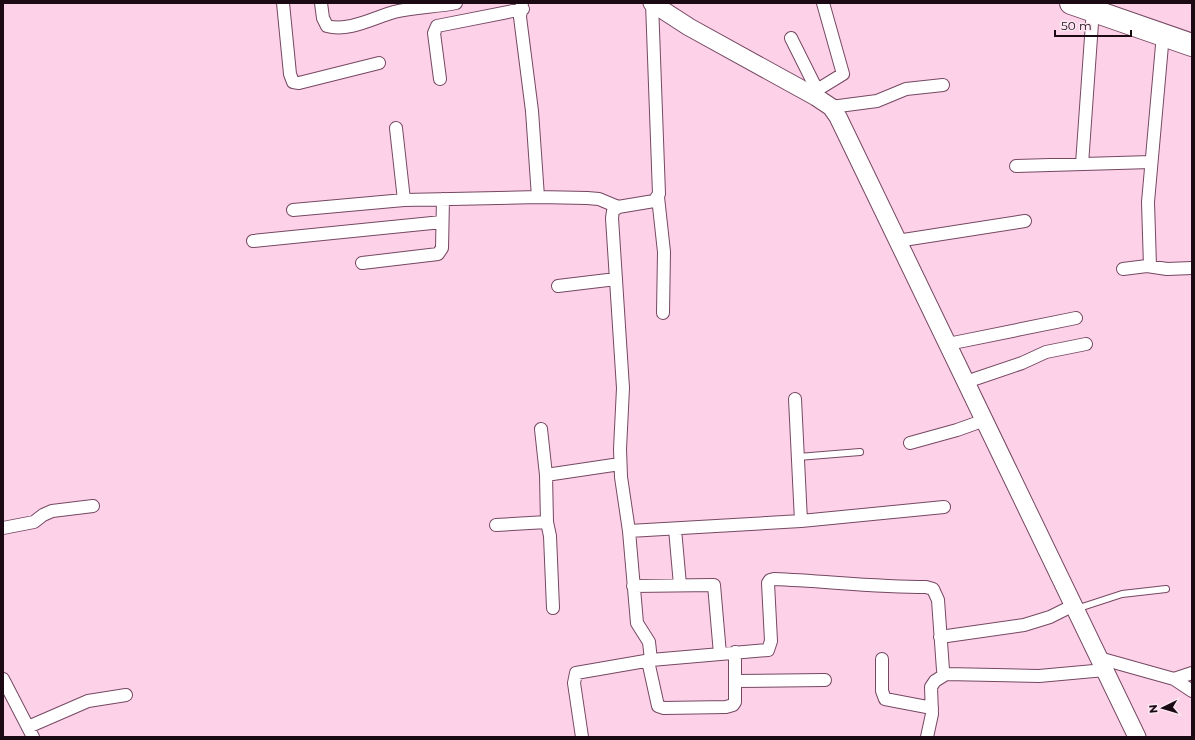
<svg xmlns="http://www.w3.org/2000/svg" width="1195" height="740" font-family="Montserrat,sans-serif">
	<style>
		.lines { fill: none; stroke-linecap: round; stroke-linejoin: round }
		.lane-casing { stroke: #764862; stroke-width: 8 }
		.street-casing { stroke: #764862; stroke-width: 14 }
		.secondary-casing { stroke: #764862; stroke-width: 19 }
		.highway-casing { stroke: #764862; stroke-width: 24 }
		.lane { stroke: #fff; stroke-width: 6 }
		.street { stroke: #fff; stroke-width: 12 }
		.secondary { stroke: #fff; stroke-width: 17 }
		.highway { stroke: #fff; stroke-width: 22 }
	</style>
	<rect width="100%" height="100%" fill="#fdd1e8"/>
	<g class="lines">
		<defs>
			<path id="lane" d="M798,457L860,452
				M1076,609L1122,594L1166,589"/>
			<path id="street" d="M283,3L290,74L293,82L299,83L379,63
				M321,3L323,18L327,26C349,32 373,18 394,12C414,7 436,7 456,3
				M522,3L520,17L532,111L538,197
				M791,38L821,98
				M440,79L434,33L437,26L523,9
				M817,90L843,74L823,3
				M831,107L877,101L906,89L943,85
				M396,128L404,200
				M1082,164L1093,9
				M1016,166L1151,162
				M658,197L664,252L663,313
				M293,210L404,200L538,197L587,198L599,199L618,207
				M253,241L442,222
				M897,241L1025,221
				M362,263L438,254L442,248L443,199
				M1150,266L1148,202L1163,34
				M1123,269L1147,266L1167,269L1192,268
				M558,286L616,279
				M948,344L1076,318
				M966,382L1022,363L1046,352L1086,344
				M795,399L801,521
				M541,429L546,475L547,522L550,536L553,608
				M910,443L957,430L985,420
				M546,475L620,464
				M496,525L547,522
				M3,528L34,522L43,515L52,511L93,506
				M675,529L680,585
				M629,531L801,521L944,507
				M633,586L714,585L720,654
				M940,637L1024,625L1050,617L1074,605
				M1099,658L1174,679L1192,691
				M882,659V691L885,699L932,708
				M651,660L649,642L637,623L629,531L621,477L620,449L623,388L612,218L613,211L618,207L654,201L659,194L652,3
				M648,661L658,706L664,708L726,707L733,705L735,702V652
				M3,679L33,737
				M1174,679L1192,673
				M735,681L825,680
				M28,727L88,701L126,695
				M582,737L574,683L576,673L651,660L768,650L771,641L768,583L770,580L774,579C825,581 875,587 926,587L933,589L938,600L943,670L946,674L1039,676L1105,670
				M927,737L932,714L931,687L935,681L946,674"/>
			<path id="secondary" d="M652,3L689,27L816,97L831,107L838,117L1137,737"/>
			<path id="highway" d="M1071,3L1192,45"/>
		</defs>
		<use href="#lane" class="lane-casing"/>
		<use href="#street" class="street-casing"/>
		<use href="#secondary" class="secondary-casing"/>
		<use href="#highway" class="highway-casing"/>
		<use href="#lane" class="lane"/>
		<use href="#street" class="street"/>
		<use href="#secondary" class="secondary"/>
		<use href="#highway" class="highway"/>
	</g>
	<rect width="1195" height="740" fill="none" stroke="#1b0913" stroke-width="8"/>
	<g transform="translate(1163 708) rotate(265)" stroke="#fce6f1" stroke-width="3" paint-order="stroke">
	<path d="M0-3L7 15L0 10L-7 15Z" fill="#1b0913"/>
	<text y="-6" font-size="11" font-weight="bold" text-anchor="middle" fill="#1b0913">N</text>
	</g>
	<path d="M1055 30v6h76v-6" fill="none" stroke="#1b0913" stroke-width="2"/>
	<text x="1061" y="30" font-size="12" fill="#1b0913" stroke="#fce6f1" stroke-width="3" paint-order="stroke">50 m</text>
</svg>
